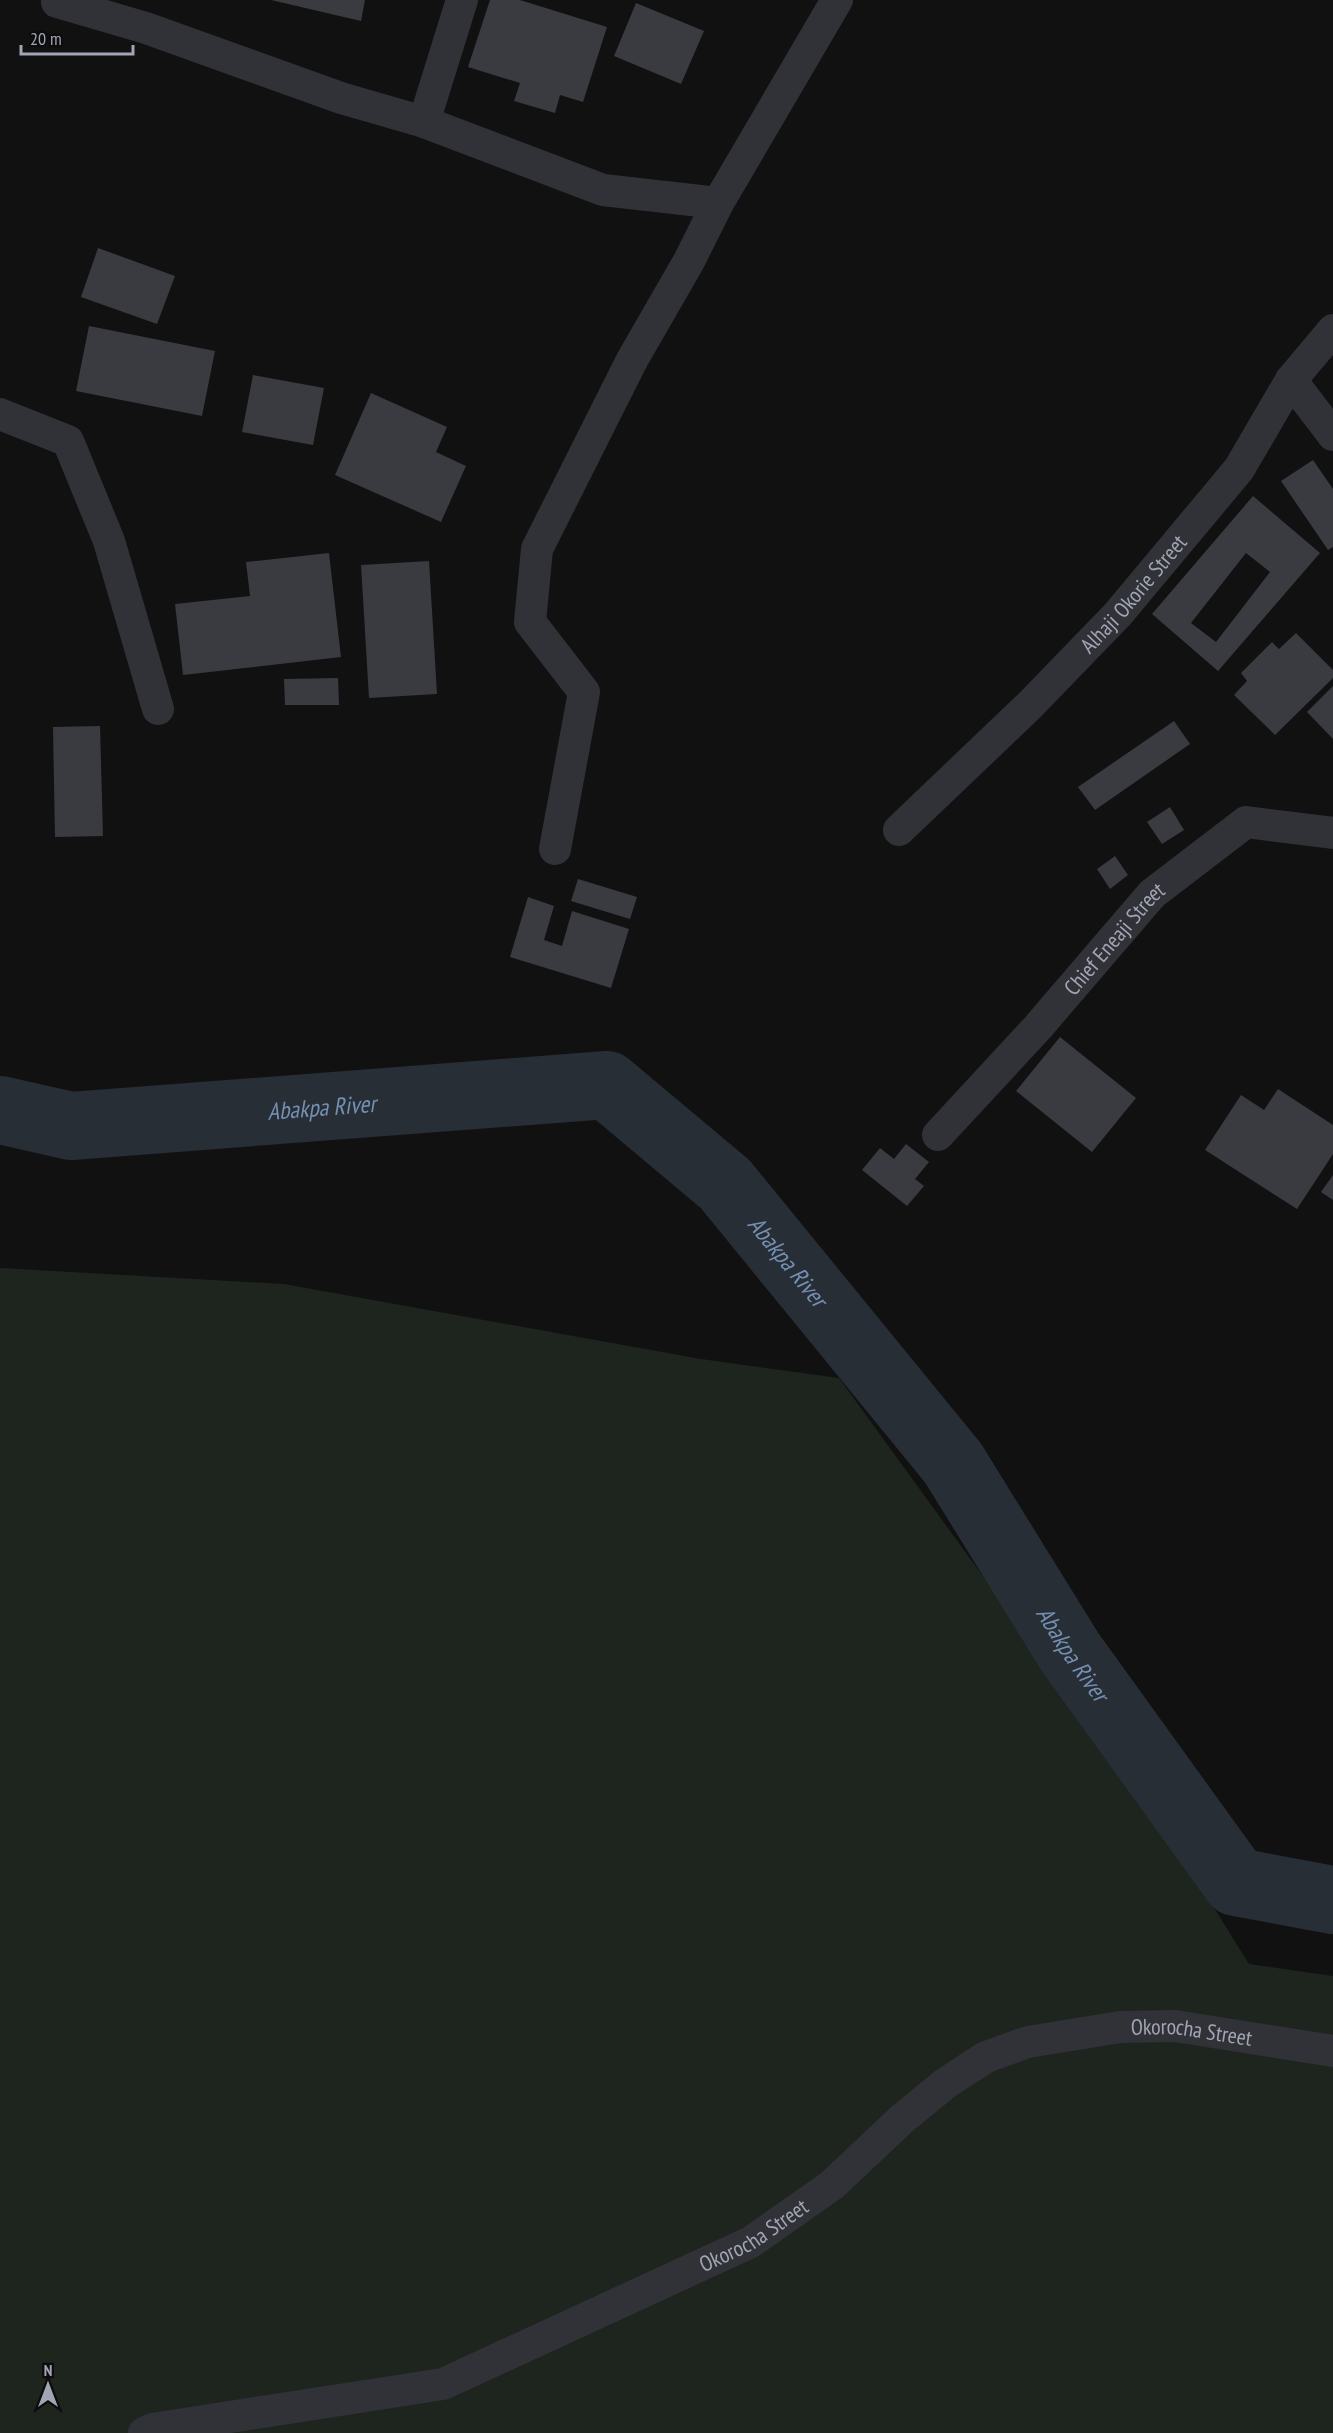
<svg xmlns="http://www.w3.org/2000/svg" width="1333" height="2433" font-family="'PT Sans Narrow',sans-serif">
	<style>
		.green { fill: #1d251e }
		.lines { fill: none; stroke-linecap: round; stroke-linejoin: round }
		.river { stroke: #272e36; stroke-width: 68 }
		.building { fill: #3a3b40; fill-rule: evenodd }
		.street { stroke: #313237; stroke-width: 32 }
		.labels { text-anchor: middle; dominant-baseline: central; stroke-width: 5; stroke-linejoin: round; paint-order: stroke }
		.street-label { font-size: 22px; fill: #a1a5b4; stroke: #0c0c0d }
		.water-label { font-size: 24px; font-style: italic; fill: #758fb2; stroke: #0c0c0d }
	</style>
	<rect width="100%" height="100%" fill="#111112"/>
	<path class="green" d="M0,1268L284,1284L701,1359L839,1378L1157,1816L1249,1964L1333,1976V2433H0Z"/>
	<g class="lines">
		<path class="river" id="s1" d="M0,1110L71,1126L607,1085L725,1184L953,1463L1070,1652L1236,1882L1333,1900"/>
	</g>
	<path class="building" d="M271,0H365L361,21Z
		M490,0H520L607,27L583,102L560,95L555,113L514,101L520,83L468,67Z
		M636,3L704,31L681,84L614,56Z
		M98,248L175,276L157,324L81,297Z
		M89,326L215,351L202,416L76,391Z
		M253,375L324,388L313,445L242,432Z
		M371,393L447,427L436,452L466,466L441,522L335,475Z
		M1313,460L1333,489V547L1328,550L1281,481Z
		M1253,496L1320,553L1218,671L1152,614ZM1246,553L1270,572L1216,642L1191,623Z
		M329,553L341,657L183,675L175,604L250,596L246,562Z
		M429,561L437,694L369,698L361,565Z
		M1296,633L1333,670V678L1275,735L1234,695L1247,681L1241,673L1272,642L1279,649Z
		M338,678L339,705H285L284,679Z
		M1333,686V739L1307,712Z
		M1174,721L1190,744L1095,810L1078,787Z
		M100,726L103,836L55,837L53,727Z
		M1170,807L1184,830L1162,844L1147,822Z
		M1115,856L1128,875L1110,889L1097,869Z
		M578,879L637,897L630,919L571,901Z
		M528,897L554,906L544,940L562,946L572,911L629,929L611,988L510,957Z
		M1060,1037L1136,1098L1092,1152L1016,1091Z
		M1278,1089L1333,1125V1154L1297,1209L1205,1150L1241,1095L1264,1110Z
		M906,1144L929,1162L915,1179L924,1186L907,1206L862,1170L880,1148L894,1159Z
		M1333,1175V1200L1321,1192Z"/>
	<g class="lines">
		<g class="street">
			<path d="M57,2L146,28L341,98L424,122L603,190L718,203L837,0"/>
			<path d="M424,122L462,0"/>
			<path d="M1291,380L1333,435"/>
			<path d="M0,414L68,441L109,541L158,709"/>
			<path id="s2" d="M899,830L1030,705L1118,614L1239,469L1291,380L1333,330"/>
			<path d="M555,849L584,692L530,622L537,549L632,360L689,261L718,203"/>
			<path id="s3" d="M938,1135L1038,1027L1152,894L1246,822L1333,833"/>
			<path id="s4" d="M144,2433L152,2429L443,2384L751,2242L832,2185L902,2119L946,2083L986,2057L1028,2042L1120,2027L1175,2026L1333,2051"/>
		</g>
	</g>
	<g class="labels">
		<g class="street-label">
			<text stroke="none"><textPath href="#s2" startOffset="333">Alhaji Okorie Street</textPath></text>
			<text stroke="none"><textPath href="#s3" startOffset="264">Chief Eneaji Street</textPath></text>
			<text stroke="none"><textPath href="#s4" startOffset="1152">Okorocha Street</textPath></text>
			<text stroke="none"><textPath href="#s4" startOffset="648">Okorocha Street</textPath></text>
		</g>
		<g class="water-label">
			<text stroke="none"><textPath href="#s1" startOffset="324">Abakpa River</textPath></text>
			<text stroke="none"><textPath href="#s1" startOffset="864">Abakpa River</textPath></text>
			<text stroke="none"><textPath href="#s1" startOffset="1350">Abakpa River</textPath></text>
		</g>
	</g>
	<g transform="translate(48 2385)" stroke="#0c0c0d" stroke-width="4.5" paint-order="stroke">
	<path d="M0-4.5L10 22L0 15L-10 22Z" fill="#a1a5b4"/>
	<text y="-9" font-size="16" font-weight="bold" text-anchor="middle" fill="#a1a5b4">N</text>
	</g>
	<path d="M21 45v9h112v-9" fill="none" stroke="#a1a5b4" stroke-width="3"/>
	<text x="30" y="45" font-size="18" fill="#a1a5b4" stroke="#0c0c0d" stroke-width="4.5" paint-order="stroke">20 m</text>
</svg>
